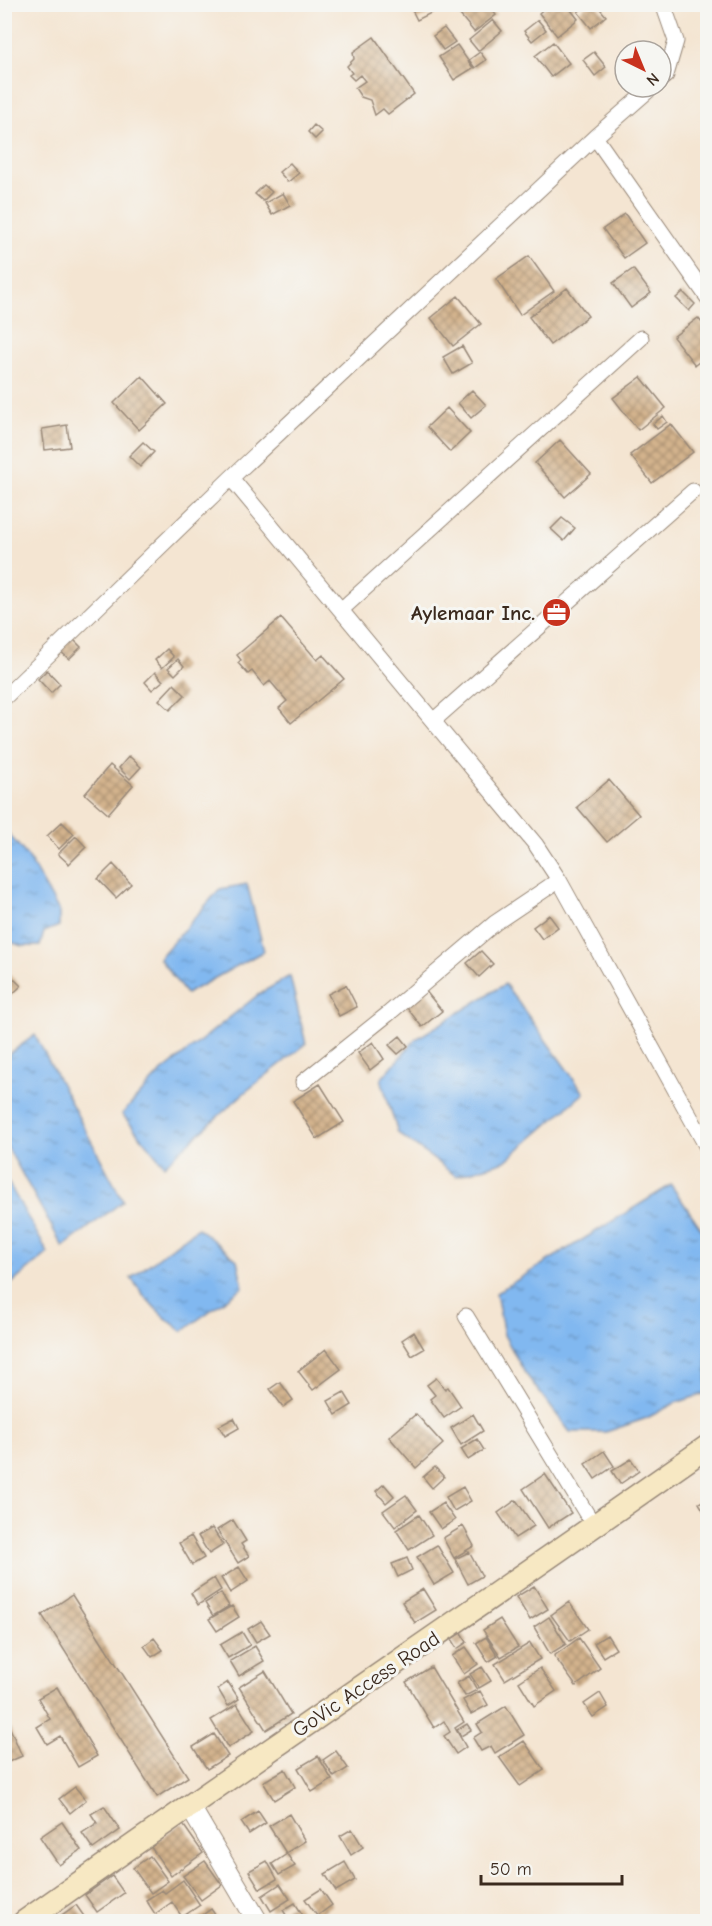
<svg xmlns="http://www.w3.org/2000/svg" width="712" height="1926" font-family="'Comic Neue',sans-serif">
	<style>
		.water { fill: url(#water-ripples); stroke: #5e7187; stroke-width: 1.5 }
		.building { fill: url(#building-cross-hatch) }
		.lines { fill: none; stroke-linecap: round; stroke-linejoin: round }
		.minor-casing { stroke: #988878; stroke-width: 17 }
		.tertiary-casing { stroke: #988878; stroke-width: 22 }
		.secondary-casing { stroke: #988878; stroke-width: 25 }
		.minor { stroke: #fff; stroke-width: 15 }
		.tertiary { stroke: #fff; stroke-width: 20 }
		.secondary { stroke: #f7e8c3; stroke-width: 22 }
		.labels { text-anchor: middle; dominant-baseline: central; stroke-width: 6; stroke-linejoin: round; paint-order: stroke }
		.poi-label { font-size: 21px; font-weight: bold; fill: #3b2a1e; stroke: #f6f6f2; text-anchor: end }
		.street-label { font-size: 21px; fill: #3b2a1e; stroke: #f6f6f2 }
	</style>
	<defs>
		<pattern id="water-ripples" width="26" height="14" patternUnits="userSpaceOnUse" patternTransform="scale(1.5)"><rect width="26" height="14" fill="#81b8f0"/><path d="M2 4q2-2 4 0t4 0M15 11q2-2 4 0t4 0" fill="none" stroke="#6b96c2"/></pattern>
		<pattern id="building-cross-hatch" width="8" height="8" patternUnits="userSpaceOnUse" patternTransform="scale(1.5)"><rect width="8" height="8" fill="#d3b38d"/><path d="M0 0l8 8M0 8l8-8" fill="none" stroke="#ac9273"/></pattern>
	</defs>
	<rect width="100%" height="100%" fill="#f6f6f2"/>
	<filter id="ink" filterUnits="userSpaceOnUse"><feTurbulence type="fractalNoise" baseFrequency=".0167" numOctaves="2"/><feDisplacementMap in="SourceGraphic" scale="12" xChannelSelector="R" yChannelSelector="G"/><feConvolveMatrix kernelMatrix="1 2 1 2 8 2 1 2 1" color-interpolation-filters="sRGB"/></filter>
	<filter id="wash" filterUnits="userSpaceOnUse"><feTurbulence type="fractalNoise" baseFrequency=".008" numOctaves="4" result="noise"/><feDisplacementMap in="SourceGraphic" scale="24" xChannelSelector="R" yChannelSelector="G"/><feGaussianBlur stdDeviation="1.35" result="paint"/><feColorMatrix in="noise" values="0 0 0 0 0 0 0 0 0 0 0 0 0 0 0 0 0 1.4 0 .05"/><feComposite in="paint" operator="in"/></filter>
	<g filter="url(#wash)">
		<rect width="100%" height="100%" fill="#f4e5d2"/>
		<path class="water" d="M5,832H7L28,857L59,911V926L44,932L40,946H22L5,940Z
			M247,884L264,951L186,994L159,958L220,889Z
			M290,976L306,1044L244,1093L164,1165L122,1114L159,1074L259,994Z
			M505,984L584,1093L505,1161L456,1176L398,1133L381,1079L416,1039Z
			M35,1035L123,1201L63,1247L5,1143V1057Z
			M5,1177L48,1253L6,1288L4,1286Z
			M671,1185L707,1237V1393L675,1403L647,1418L606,1432H570L525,1373L504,1335L496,1293Z
			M198,1228L237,1260L243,1287L182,1331C161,1316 145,1299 131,1278Z"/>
		<g id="blocks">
			<path class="building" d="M409,4H426L431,13L417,20Z
				M451,4H488L496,15L474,32Z
				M549,4H577L571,10L578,19L557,36L539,13Z
				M588,4H596L606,16L591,28L578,12Z
				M493,20L502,31L478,51L469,40Z
				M538,20L546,30L532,41L524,31Z
				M444,28L455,42L443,50L433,36Z
				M374,37L414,94L388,114L383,109L375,115L370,100L361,97L355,88L365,81L360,75L354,80L349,75L352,73L347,66L354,59L353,52Z
				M553,42L569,63L551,77L535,56Z
				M457,45L473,68L454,80L439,57Z
				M480,52L486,60L475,68L469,60Z
				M594,52L606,67L595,76L583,60Z
				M314,125L322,132L315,139L308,132Z
				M290,163L299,173L288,182L279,172Z
				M264,185L272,192L263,201L255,194Z
				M283,193L290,205L272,215L265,203Z
				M625,214L645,243L624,258L603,229Z
				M529,256L554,291L520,315L496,279Z
				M633,269L651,293L631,308L613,283Z
				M567,288L588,316L550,345L529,317Z
				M683,292L695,304L689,311L676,298Z
				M458,296L481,324L453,346L431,318Z
				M698,318L708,330V355L695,365L673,337Z
				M462,346L472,363L453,374L443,357Z
				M142,376L167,404L139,430L114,403Z
				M641,377L666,408L638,430L613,398Z
				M472,390L486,405L471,418L458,403Z
				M447,408L470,433L450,452L427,427Z
				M663,416L667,422L657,429L653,424Z
				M671,424L693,452L652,483L630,455Z
				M67,425L70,447L45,450L42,429Z
				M560,440L591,474L565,497L535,463Z
				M143,442L154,452L140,467L129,456Z
				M562,518L575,528L564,541L551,529Z
				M281,618L317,660L323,655L344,679L291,723L279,708L287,701L270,681L264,686L252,671L248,674L238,663L241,660L237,655Z
				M71,637L81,647L69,659L59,650Z
				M167,649L174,657L162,668L155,660Z
				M178,659L184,666L175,675L168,668Z
				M47,670L60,684L51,693L38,679Z
				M155,672L163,681L152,690L145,682Z
				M174,684L185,695L170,710L159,700Z
				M129,756L141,767L130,779L119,768Z
				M110,765L133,785L108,814L85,794Z
				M609,780L639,815L607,842L577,807Z
				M62,822L74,834L59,849L47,836Z
				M76,836L86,847L69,864L58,854Z
				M113,864L131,884L116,898L98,879Z
				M549,915L558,927L542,939L533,927Z
				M481,951L493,964L479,977L467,963Z
				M4,969L21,986L4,1002Z
				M346,985L357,1007L339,1016L328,994Z
				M424,989L442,1011L422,1027L404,1004Z
				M400,1036L408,1046L398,1054L389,1045Z
				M373,1042L384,1059L370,1070L358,1053Z
				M320,1084L344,1122L317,1139L293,1101Z
				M414,1332L424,1349L412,1356L402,1340Z
				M326,1349L341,1369L313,1390L298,1371Z
				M436,1378L445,1389L448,1387L461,1406L444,1418L430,1399L435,1395L427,1385Z
				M280,1382L293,1400L283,1407L270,1389Z
				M344,1392L352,1405L336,1415L328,1401Z
				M416,1414L443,1444L416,1468L389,1437Z
				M473,1414L483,1431L461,1445L451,1428Z
				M234,1418L239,1428L225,1436L219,1426Z
				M477,1439L484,1450L468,1460L461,1449Z
				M604,1451L614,1466L595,1479L585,1464Z
				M631,1459L639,1471L620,1484L612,1471Z
				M435,1467L444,1477L432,1488L423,1477Z
				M545,1474L571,1513L548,1528L523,1489Z
				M384,1484L394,1496L386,1503L376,1491Z
				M463,1487L471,1501L454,1511L446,1497Z
				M406,1495L417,1510L395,1527L383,1511Z
				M708,1498V1514L706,1515L699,1503Z
				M516,1500L534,1526L515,1538L498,1513Z
				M443,1503L455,1520L441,1529L429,1512Z
				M419,1515L432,1535L409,1550L396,1530Z
				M233,1520L246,1541L241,1544L249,1556L238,1563L217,1530Z
				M463,1526L474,1546L454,1558L443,1538Z
				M212,1528L223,1545L209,1554L198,1536Z
				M191,1536L204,1558L192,1565L179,1543Z
				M437,1545L454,1573L434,1585L417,1557Z
				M469,1552L482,1576L468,1584L455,1559Z
				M407,1558L412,1570L398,1577L392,1564Z
				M239,1567L248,1581L230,1593L221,1578Z
				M214,1578L221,1590L198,1605L191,1593Z
				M534,1586L548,1609L530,1620L516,1597Z
				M423,1589L436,1610L415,1623L402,1602Z
				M221,1593L229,1606L213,1616L205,1603Z
				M72,1595L188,1777L157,1797L42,1615Z
				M569,1602L588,1629L570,1641L551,1615Z
				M232,1606L239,1617L217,1631L209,1619Z
				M549,1617L566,1644L550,1654L534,1627Z
				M500,1619L518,1647L501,1657L483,1630Z
				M261,1621L270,1634L256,1642L248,1629Z
				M242,1632L250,1645L228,1658L220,1645Z
				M461,1633L467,1642L457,1649L451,1639Z
				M607,1635L616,1649L603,1657L594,1643Z
				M486,1637L498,1656L488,1662L476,1643Z
				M154,1638L163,1650L152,1657L144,1646Z
				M579,1638L600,1668L576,1686L554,1656Z
				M530,1643L540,1659L505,1680L495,1664Z
				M255,1646L264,1661L239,1676L230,1661Z
				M466,1647L478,1664L464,1674L452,1656Z
				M431,1667L464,1722L455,1728L466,1747L456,1754L444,1736L450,1732L444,1721L434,1728L406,1682Z
				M482,1667L491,1681L479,1688L470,1674Z
				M540,1668L556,1691L534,1706L519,1682Z
				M265,1671L291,1714L266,1730L239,1687Z
				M469,1676L477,1690L465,1696L457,1683Z
				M228,1682L239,1699L228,1706L218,1689Z
				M57,1687L97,1756L78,1767L60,1736L47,1744L37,1727L50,1719L38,1698Z
				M480,1691L488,1705L471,1714L463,1700Z
				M600,1693L608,1707L593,1717L584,1704Z
				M237,1704L254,1731L228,1748L211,1720Z
				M506,1706L524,1735L495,1753L491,1746L481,1751L473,1738L482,1732L477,1724Z
				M467,1724L471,1730L461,1736L457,1730Z
				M10,1728L22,1756L6,1763L4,1758V1730Z
				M214,1734L228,1756L207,1769L193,1747Z
				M524,1741L544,1770L520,1786L499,1757Z
				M336,1751L348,1768L334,1777L323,1760Z
				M318,1756L332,1780L312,1792L298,1768Z
				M285,1769L295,1787L274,1800L263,1782Z
				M75,1787L86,1800L70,1813L59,1799Z
				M104,1806L120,1830L93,1849L82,1833L97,1823L91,1814Z
				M258,1811L266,1823L249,1834L241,1822Z
				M289,1814L305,1841L286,1853L269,1826Z
				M62,1822L81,1850L59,1865L40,1837Z
				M182,1823L203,1853L171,1876L150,1846Z
				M352,1829L363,1847L351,1855L340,1836Z
				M287,1854L295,1866L279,1875L272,1864Z
				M150,1856L168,1881L151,1893L133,1868Z
				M205,1861L222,1885L201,1900L183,1876Z
				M267,1861L277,1879L260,1889L249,1871Z
				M345,1862L355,1880L336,1891L325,1874Z
				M112,1876L124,1893L97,1912L85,1895Z
				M183,1880L200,1905L182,1917L172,1902L155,1914L146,1900L162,1890L165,1893Z
				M280,1884L290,1899L271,1911L262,1896Z
				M321,1889L332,1905L317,1916L305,1899Z
				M295,1903L304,1917L297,1922H290L283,1910Z
				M76,1905L88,1922H52Z
				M211,1909L220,1922H193Z"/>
		</g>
	</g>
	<g filter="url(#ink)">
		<use href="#blocks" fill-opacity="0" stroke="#988878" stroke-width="1.5"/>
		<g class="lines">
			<defs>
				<path id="minor" d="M661,79L666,75L676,41L663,4
					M595,137L708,298
					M231,478L536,845L559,880L708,1149
					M341,610L641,338
					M4,698L231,478L595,137L652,87
					M433,721L693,491
					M303,1082L388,1014L495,923L559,880
					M466,1316L594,1526"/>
				<path id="tertiary" d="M189,1805L258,1922"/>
				<path id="secondary" d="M24,1922C251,1761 481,1606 708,1446"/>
			</defs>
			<use href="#minor" class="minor-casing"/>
			<use href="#tertiary" class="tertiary-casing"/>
			<use href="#secondary" class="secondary-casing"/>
			<use href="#minor" class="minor"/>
			<use href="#tertiary" class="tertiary"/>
			<use href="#secondary" class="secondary"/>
		</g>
	</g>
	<defs>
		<symbol id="office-disc" viewBox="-11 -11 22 22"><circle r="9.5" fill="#c8321e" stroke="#f6f6f2"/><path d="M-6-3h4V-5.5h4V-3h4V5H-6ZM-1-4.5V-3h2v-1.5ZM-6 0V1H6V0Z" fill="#fff"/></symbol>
	</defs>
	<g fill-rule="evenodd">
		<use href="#office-disc" x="540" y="596" width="33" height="33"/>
	</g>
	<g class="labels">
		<g class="poi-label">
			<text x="535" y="613">Aylemaar Inc.</text>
		</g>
		<g class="street-label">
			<text transform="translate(366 1684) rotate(-34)">GoVic Access Road</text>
		</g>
	</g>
	<rect width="712" height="1926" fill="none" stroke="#f6f6f2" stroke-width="24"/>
	<g transform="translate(643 69) rotate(137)"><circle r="28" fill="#f6f6f2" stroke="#aba49d" stroke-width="1.5"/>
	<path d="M0-4.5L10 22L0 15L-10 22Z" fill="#c8321e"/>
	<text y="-9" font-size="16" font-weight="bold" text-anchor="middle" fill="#3b2a1e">N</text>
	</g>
	<path d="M481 1875v9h141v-9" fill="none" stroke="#3b2a1e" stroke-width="3"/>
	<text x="490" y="1875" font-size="18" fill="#3b2a1e" stroke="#f6f6f2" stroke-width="4.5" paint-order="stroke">50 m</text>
</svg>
